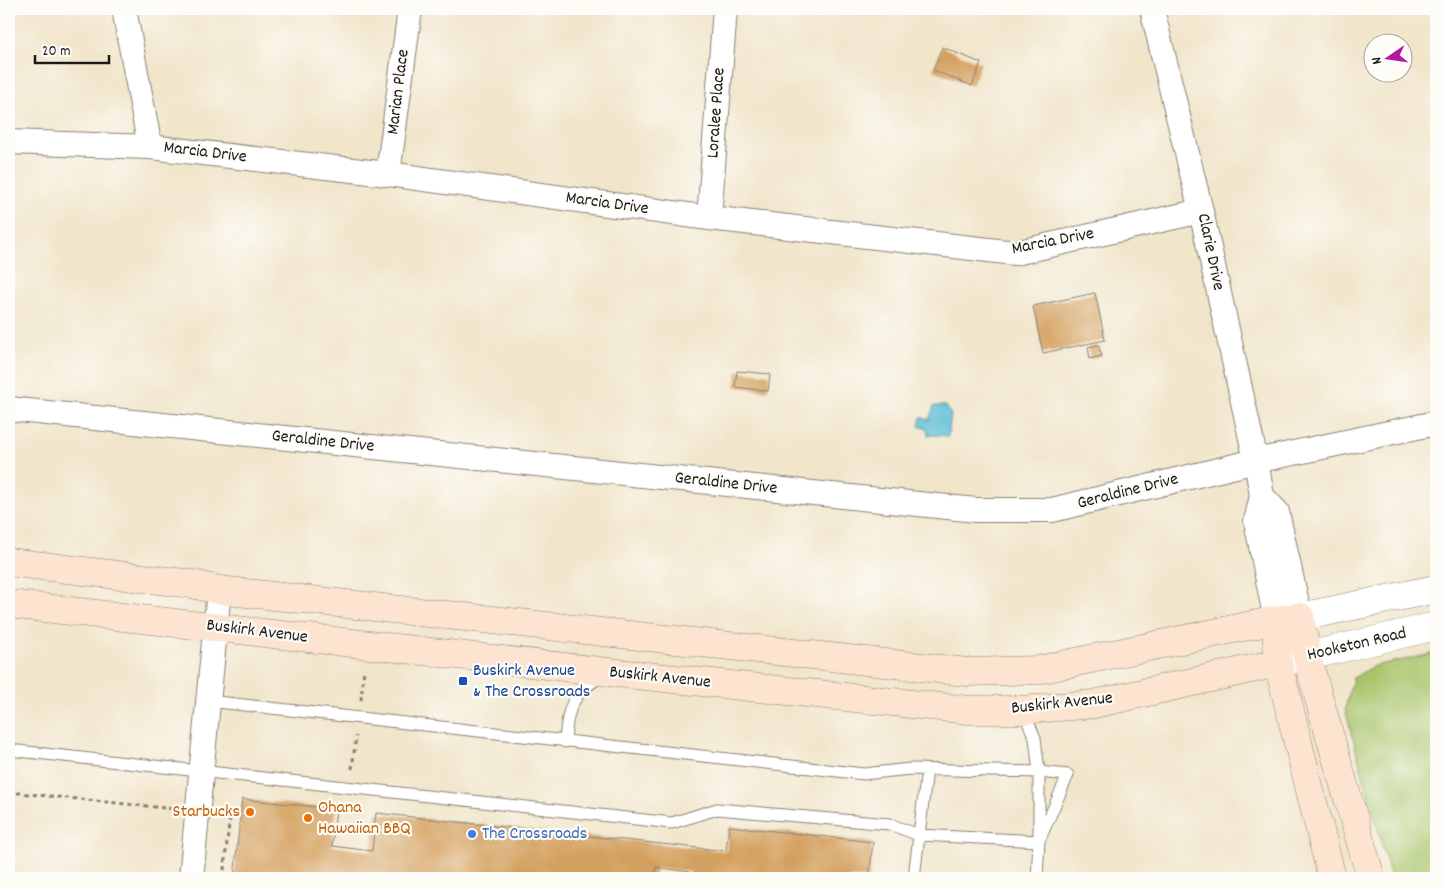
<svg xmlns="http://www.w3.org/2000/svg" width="1445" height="887" font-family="Dekko,sans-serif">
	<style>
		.green { fill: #a9c56c; stroke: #627044 }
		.water { fill: #58bdd6; stroke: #3a6c79 }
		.building { fill: #d4a05f }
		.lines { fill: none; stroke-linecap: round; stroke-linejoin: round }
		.service-casing { stroke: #868073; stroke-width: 13 }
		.minor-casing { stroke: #868073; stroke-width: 26 }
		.tertiary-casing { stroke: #868073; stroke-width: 29 }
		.secondary-casing { stroke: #868073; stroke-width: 29 }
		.path { stroke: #868073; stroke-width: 3; stroke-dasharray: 4 4; stroke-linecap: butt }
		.service { stroke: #fff; stroke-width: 11 }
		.minor { stroke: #fff; stroke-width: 24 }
		.tertiary { stroke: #fff; stroke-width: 28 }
		.secondary { stroke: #fde4d1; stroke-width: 28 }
		.transit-dot { fill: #1a4fb4; stroke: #fdfcf7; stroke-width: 2 }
		.food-dot { fill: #e8710a; stroke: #fdfcf7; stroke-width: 2 }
		.shop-dot { fill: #3f7fe0; stroke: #fdfcf7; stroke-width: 2 }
		.labels { text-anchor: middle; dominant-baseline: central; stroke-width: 4.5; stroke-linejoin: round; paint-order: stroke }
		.street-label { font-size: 18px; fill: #1c1c1c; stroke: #fdfcf7 }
		.transit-label { font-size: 18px; fill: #164399; stroke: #fdfcf7; text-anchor: start }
		.food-label { font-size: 18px; fill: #c56008; stroke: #fdfcf7; text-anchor: start }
		.shop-label { font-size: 18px; fill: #366cbe; stroke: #fdfcf7; text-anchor: start }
	</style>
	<rect width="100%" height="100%" fill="#fdfcf7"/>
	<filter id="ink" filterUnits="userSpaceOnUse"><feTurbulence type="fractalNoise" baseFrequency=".02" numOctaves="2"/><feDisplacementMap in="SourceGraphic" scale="10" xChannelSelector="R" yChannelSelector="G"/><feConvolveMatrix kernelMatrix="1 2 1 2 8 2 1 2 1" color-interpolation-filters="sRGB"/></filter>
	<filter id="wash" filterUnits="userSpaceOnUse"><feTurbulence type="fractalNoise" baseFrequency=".0096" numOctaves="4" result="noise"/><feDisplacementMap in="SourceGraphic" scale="20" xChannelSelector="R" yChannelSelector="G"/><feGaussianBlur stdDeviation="1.12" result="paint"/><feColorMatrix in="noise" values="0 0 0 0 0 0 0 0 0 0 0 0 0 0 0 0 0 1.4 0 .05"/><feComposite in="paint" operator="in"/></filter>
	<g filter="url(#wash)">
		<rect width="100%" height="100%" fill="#f1e5ca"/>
		<path class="green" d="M1436,653V878H1391L1345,709L1353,678L1374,666Z"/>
		<path class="water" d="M934,406H946L951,415L948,436L928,435L927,429L919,426L921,417L929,420Z"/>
		<g id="blocks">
			<path class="building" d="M942,47L981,63L972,86L933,70Z
				M1095,293L1105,340L1043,353L1033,306Z
				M1098,345L1102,356L1090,359L1088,347Z
				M737,371L770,374L768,391L735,387Z
				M242,799L336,809L332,846L372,851L376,813L726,851L729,826L873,842L869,878H690V872L656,867L654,878H234Z"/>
		</g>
	</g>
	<g filter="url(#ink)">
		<use href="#blocks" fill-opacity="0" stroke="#868073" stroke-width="1"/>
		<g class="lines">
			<defs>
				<path id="service" d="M208,701L864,774L910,769L1039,772L1068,775L1039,841
					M1023,710L1035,738L1039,772V837
					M565,742C567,708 572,693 602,676
					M9,750L672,823L717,809L889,824L919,835L914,878
					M927,770L919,835L1039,841L1037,878"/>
				<path id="minor" d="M124,9L150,147
					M1152,9L1201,211L1256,461L1262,496L1256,521L1276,620
					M9,142L150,147L388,174L709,218L1015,253L1201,211
					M388,174L410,9
					M709,218L725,9
					M9,409L976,510H1052L1256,461L1436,423
					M1262,496L1277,512L1300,617
					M191,878L219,590"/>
				<path id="tertiary" d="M1300,617L1436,589
					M1278,663L1436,626"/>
				<path id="secondary" d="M9,562L192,584L219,590L967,672L1038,670L1276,620L1300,617L1307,657L1371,878
					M9,604L608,672L969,710H1023L1094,704L1278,663
					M1276,620L1278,663L1332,878"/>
			</defs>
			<use href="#service" class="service-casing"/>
			<use href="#minor" class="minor-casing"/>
			<use href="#tertiary" class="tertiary-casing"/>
			<use href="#secondary" class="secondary-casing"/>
			<path class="path" d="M361,700L364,669
				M352,769L356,736
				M9,792L175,809
				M221,814L240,816
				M223,878L230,816"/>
			<use href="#service" class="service"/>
			<use href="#minor" class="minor"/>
			<use href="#tertiary" class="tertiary"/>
			<use href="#secondary" class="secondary"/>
		</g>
	</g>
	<rect class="transit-dot" x="458" y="676" width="10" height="10" rx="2.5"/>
	<g class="food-dot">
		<circle cx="250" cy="812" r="5"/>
		<circle cx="308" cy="818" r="5"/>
	</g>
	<circle class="shop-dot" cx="472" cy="834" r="5"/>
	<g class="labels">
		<g class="street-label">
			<text transform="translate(399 92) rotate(-83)">Marian Place</text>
			<text transform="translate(717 113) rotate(-86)">Loralee Place</text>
			<text transform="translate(205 153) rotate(7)">Marcia Drive</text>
			<text transform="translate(607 204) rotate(8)">Marcia Drive</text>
			<text transform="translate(1053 242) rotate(-11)">Marcia Drive</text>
			<text transform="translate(1210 252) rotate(78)">Clarie Drive</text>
			<text transform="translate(323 442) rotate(6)">Geraldine Drive</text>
			<text transform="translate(726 484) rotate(6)">Geraldine Drive</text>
			<text transform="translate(1128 492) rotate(-14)">Geraldine Drive</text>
			<text transform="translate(257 632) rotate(7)">Buskirk Avenue</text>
			<text transform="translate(1357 645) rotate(-13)">Hookston Road</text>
			<text transform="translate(660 678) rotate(6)">Buskirk Avenue</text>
			<text transform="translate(1062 704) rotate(-6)">Buskirk Avenue</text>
		</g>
		<g class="transit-label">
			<text x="473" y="671">Buskirk Avenue<tspan x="473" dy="21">&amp; The Crossroads</tspan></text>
		</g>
		<g class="food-label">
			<text x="318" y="808">Ohana<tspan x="318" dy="21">Hawaiian BBQ</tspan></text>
			<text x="240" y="812" text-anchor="end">Starbucks</text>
		</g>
		<g class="shop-label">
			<text x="482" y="834">The Crossroads</text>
		</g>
	</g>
	<rect width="1445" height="887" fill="none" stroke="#fdfcf7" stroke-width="30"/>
	<g transform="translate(1388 58) rotate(257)"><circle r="24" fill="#fdfcf7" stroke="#a3a29f"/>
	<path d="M0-4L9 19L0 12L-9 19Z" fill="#b5179e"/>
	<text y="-8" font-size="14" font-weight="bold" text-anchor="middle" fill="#1c1c1c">N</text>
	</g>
	<path d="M35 55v8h74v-8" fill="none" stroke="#1c1c1c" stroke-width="2.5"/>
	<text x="42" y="55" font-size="15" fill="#1c1c1c" stroke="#fdfcf7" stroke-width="4" paint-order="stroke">20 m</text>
</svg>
